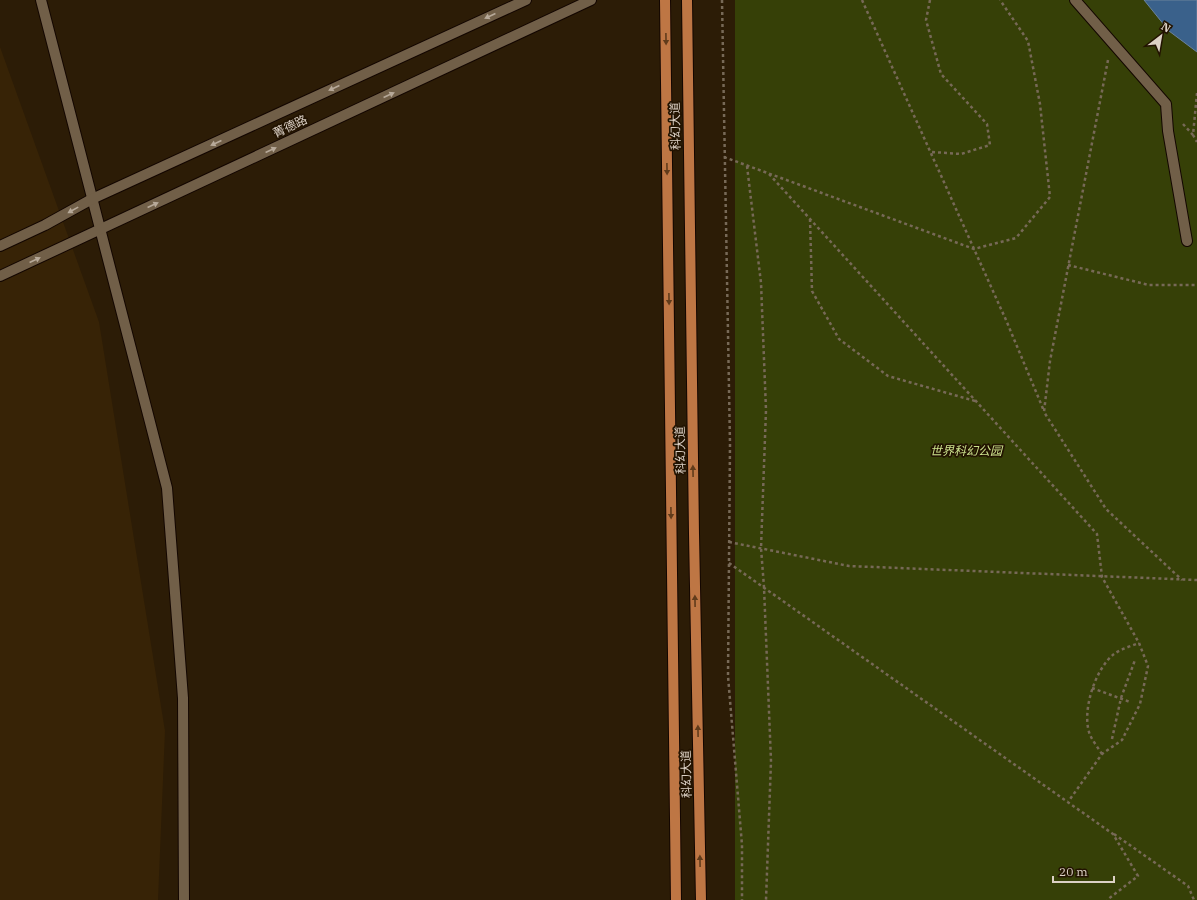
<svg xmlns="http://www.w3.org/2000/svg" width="1197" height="900" font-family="'IBM Plex Serif','Noto Sans SC',serif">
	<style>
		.built { fill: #372306 }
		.green { fill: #364007 }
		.water { fill: #3a618b; stroke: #6b839c }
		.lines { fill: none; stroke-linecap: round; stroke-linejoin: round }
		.service-casing { stroke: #130600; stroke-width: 12 }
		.minor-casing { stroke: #130600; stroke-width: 12 }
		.tertiary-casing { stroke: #130600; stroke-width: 12 }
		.primary-casing { stroke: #130600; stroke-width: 12 }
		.path { stroke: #776957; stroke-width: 2.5; stroke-dasharray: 3 3; stroke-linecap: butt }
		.service { stroke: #715f48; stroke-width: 10 }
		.minor { stroke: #715f48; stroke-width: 10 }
		.tertiary { stroke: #715f48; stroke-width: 10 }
		.primary { stroke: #be7644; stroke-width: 10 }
		.oneway { fill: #b7a999 }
		.oneway2 { fill: #603b1b }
		.labels { text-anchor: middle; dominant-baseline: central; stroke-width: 3.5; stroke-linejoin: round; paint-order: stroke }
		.street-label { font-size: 12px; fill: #dcd1c5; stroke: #221300 }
		.park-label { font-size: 12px; font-style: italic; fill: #cce18c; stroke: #221300 }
	</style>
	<rect width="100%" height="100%" fill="#2c1c06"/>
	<path class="built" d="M0,47L99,322L165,731L158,900H0Z"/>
	<path class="green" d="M735,0H1197V900H735Z"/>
	<path class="water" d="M1144,0H1197V52L1169,31Z"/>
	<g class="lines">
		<defs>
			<path id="service" d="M1075,0L1166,104L1168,131L1187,241"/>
			<path id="minor" d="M41,0L167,488L183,698L184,900"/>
			<path id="tertiary" d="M0,246L45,225L92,199L526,0
				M0,276L591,0"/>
			<path id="primary" d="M665,0L676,900
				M687,0L694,534L701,900"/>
		</defs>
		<use href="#service" class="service-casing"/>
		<use href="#minor" class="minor-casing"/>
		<use href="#tertiary" class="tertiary-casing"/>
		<use href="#primary" class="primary-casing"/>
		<path class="path" d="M722,0L730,444L728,676L742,845V900
			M862,0L1006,320L1044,411
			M930,0L926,20L941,74L987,124L990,145L961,154L932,152
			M1108,60L1050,361L1044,412L1106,509L1182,580
			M1197,93L1193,135L1197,142
			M1183,124L1193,135
			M724,157L974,249L1016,238L1050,197L1040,104L1028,41L1000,0
			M747,166L761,283L766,410L761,548L764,587L771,761L766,900
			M769,174L1097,534L1102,577L1139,643L1148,666L1140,704L1122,740L1102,754L1068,802
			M810,219L812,291L839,339L888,376L975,401
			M1068,265L1149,285H1197
			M729,542L849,566L1197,580
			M729,563L1113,834L1138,876L1107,900
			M1092,688L1130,702
			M1112,739L1121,698L1135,660
			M1102,754C1098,748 1093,741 1090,735C1081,712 1095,669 1114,654C1121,649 1131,646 1139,643
			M1114,834L1188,886L1194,900"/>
		<use href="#service" class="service"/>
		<use href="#minor" class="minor"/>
		<use href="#tertiary" class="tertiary"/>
		<use href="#primary" class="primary"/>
	</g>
	<defs><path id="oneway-solid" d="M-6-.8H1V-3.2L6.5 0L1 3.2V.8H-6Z"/></defs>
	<g class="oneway">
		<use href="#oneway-solid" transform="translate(490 16) rotate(155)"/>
		<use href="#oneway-solid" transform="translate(334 88) rotate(155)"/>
		<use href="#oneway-solid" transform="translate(389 95) rotate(-25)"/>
		<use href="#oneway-solid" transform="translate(216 143) rotate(155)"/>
		<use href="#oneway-solid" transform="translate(271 150) rotate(-25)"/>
		<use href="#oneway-solid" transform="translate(153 205) rotate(-25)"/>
		<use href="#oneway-solid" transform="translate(73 210) rotate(151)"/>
		<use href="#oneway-solid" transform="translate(35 260) rotate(-25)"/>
	</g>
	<g class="oneway2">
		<use href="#oneway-solid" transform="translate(666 39) rotate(89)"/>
		<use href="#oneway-solid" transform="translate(667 169) rotate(89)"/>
		<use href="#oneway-solid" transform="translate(669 299) rotate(89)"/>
		<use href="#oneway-solid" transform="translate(693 471) rotate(-91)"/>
		<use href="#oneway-solid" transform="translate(671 513) rotate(89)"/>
		<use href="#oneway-solid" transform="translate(695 601) rotate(-91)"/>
		<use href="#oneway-solid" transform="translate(698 731) rotate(-91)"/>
		<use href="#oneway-solid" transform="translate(700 861) rotate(-91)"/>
	</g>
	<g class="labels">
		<g class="street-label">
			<text transform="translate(290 126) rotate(-25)">菁德路</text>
			<text transform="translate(675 126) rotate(-91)">科幻大道</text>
			<text transform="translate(680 450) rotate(-91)">科幻大道</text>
			<text transform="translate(686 774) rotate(-91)">科幻大道</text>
		</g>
		<g class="park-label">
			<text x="966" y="450">世界科幻公园</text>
		</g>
	</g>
	<g transform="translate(1161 36) rotate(31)" stroke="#221300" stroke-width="3" paint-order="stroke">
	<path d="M0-3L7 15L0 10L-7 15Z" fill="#dcd1c5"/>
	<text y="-6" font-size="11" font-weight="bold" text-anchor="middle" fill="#dcd1c5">N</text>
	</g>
	<path d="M1053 876v6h61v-6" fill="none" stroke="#dcd1c5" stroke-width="2"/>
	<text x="1059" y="876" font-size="12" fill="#dcd1c5" stroke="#221300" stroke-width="3" paint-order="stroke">20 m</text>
</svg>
